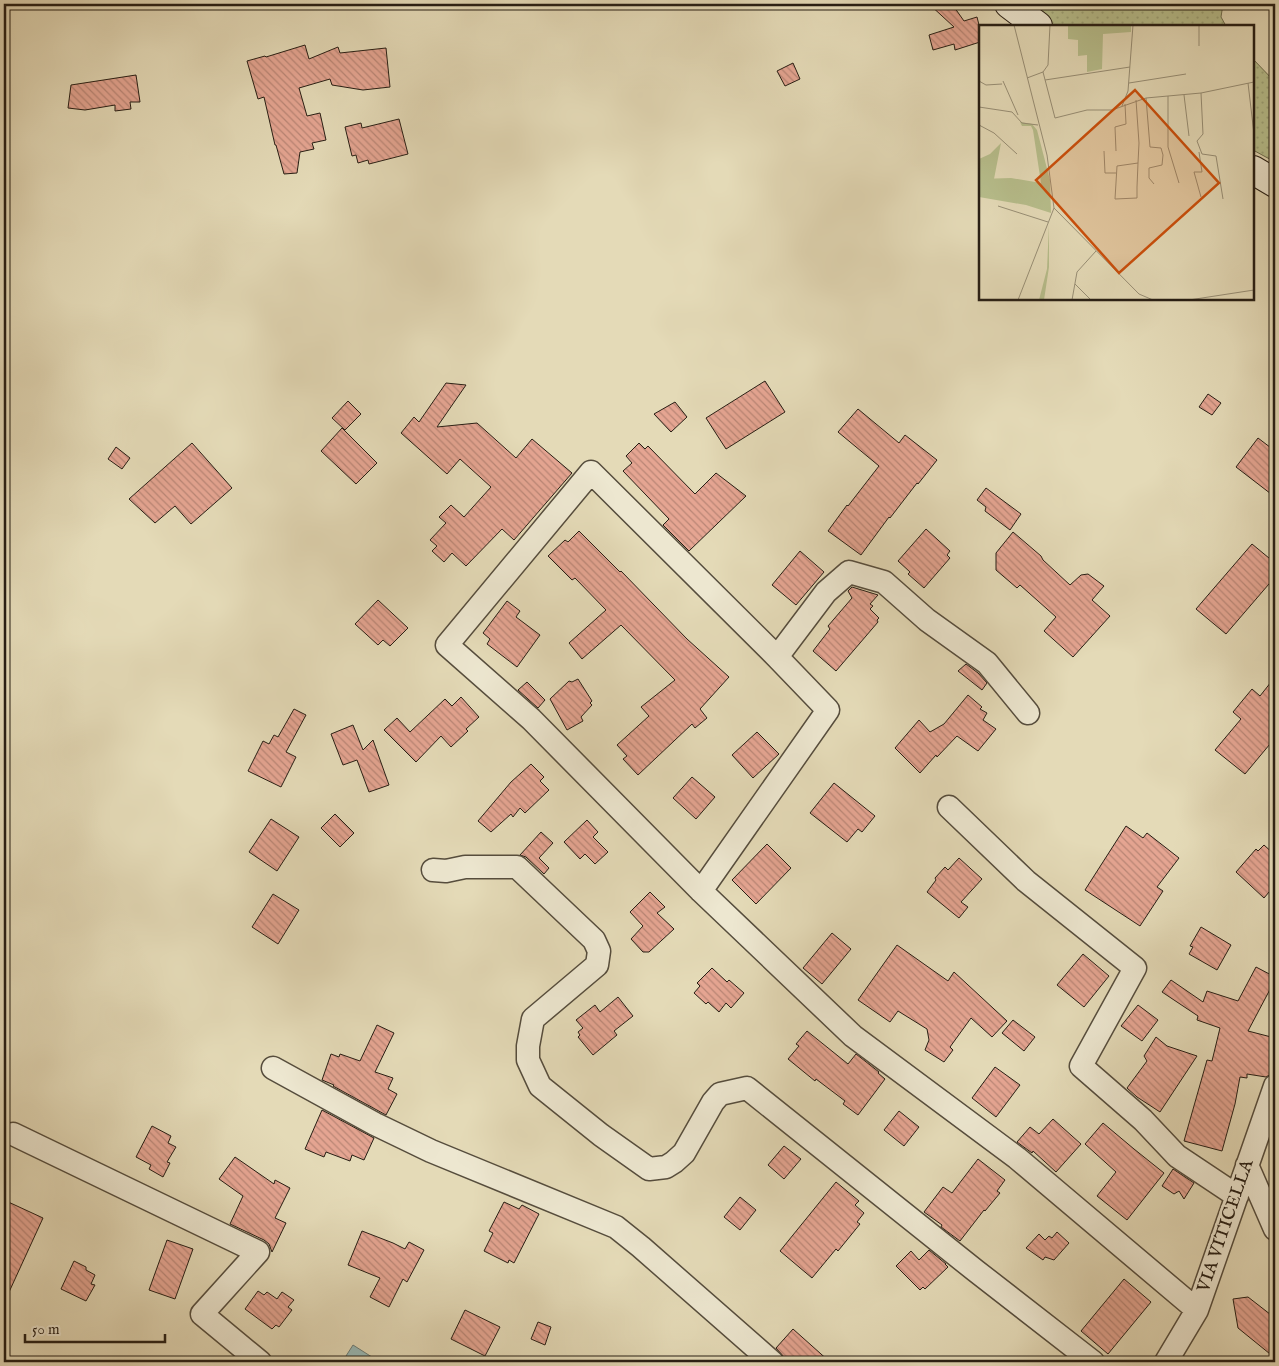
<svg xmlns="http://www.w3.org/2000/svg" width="1279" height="1366" font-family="'IM FELL English',serif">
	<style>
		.grass { fill: url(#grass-dots); stroke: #6f6e50 }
		.water { fill: #98b9b6; stroke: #6b7b75 }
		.building { fill: url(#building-back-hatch); stroke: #271e14 }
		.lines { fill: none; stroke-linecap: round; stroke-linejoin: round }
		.minor-casing { stroke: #564d3d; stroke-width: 25 }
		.secondary-casing { stroke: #271e14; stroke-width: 30 }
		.minor { stroke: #ede7d0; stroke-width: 22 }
		.secondary { stroke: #ede7d0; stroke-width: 28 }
		.labels { text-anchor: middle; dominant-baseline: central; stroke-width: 5; stroke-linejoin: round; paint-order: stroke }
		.street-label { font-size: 18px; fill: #271e14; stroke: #ede7d0 }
		.inset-road { fill: none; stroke: #988f76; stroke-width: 1 }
		.view { fill: #cb500d; fill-opacity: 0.15; stroke: #cb500d; stroke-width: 2.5 }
		.inset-edge { fill: none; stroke: #271e14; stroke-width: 2.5 }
	</style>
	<defs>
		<pattern id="grass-dots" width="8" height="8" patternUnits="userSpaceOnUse" patternTransform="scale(1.25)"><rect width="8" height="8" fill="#b7be8c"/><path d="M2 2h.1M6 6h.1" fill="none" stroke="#9da378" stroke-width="1.8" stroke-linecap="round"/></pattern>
		<pattern id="building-back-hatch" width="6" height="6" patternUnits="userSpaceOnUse" patternTransform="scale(1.25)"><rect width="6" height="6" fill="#e5a592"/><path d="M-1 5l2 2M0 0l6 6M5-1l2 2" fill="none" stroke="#ba8676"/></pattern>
	</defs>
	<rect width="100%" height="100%" fill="#e4dab7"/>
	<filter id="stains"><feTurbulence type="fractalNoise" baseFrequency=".004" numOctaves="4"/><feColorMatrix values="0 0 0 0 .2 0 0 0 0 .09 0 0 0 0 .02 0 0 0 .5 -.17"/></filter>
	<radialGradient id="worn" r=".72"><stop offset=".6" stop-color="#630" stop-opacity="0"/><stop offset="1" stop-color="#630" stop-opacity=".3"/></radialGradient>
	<path class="grass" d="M1018,4H1223L1221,17L1226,26H1052Z
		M1253,59L1275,82V162L1253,150Z"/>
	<path class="water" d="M353,1345L375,1359L373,1362H355L346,1356Z"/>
	<path class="building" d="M929,4H952L964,21L977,17L980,29V42L955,50L954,44L933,50L929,35L954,27Z
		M305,45L309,59L338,47L340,53L386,48L390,87L363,90L332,85L330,79L299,88L307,116L320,113L326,140L312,143L314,149L300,152L297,173L284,174L276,145H275L264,97L258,99L247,61L265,56L266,57Z
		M793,63L800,79L785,86L777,71Z
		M136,75L140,102H130L131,109L115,111V105L85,110L68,108L71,85Z
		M399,119L408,154L369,164L368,160L358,163L356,155L352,156L345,127L361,123L362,128Z
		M765,381L785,412L726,449L706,418Z
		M446,383L466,385L437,427L477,423L516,458L532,439L572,473L514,540L502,529L466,566L452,553L444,562L432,551L437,546L430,540L446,523L439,517L451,505L464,517L491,487L460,459L447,474L401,433L414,417L419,422Z
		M1208,394L1221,403L1212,415L1199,407Z
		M348,401L361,414L345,430L332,418Z
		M675,402L687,417L671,432L654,414Z
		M858,409L899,443L905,435L937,460L918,484L917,483L890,518L889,517L861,555L828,531L847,505L848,506L879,466L838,432Z
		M342,428L377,463L356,484L321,451Z
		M1258,438L1275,451V497L1236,467Z
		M192,443L232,488L191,524L175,506L155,523L129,499Z
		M639,443L645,449L648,446L695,494L716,473L746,496L689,551L663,525L669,519L623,471L632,463L626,456Z
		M116,447L130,458L122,469L108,459Z
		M986,488L1021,514L1010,530L985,511L986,507L977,500Z
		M926,529L950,551L947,555L950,558L924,588L908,574L910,572L898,561Z
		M579,531L620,572L621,571L687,639L729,677L700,709L707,718L695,728L692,724L638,775L623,759L627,756L617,745L649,716L641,707L675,680L621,625L582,659L569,643L606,610L575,578L572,580L548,556L565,540L568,542Z
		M1013,532L1041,556L1043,560L1070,585L1081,575L1088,574L1104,586L1092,600L1110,616L1073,657L1044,631L1056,617L1020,585L1017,588L996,570V553Z
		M1252,544L1275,563V577L1226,634L1196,609Z
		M800,551L824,572L796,605L772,585Z
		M852,587L878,595L870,604L873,606L870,609L879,618L877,620L878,622L836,671L813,651L830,629L828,626L852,598L848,591Z
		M378,600L408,628L390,646L383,640L378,645L355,624Z
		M507,601L520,611L516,617L540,635L517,667L487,644L490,639L483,633Z
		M966,664L978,673L987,683L982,690L958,671Z
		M1275,677V738L1245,774L1215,750L1241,719L1233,712L1252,689L1260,696Z
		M578,679L592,701L590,703L592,705L581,717L583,721L567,730L550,699L569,681L572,682Z
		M527,682L545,700L538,708L518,690Z
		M968,695L982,707L980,709L987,713L983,720L996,729L978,751L957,736L937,757L936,755L920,773L895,748L919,720L930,732L944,724Z
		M461,697L479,717L466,729L468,731L451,747L441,736L416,762L384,730L397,718L410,732L445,699L452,706Z
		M294,709L306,715L286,752L296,757L281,787L248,771L263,741L269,744L274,735L278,737Z
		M353,725L363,750L373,740L389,785L369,792L357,760L343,765L331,734Z
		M757,732L779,754L753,778L732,755Z
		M531,764L544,777L540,781L549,790L525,813L520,808L513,817L511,814L491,832L478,821L511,782Z
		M692,777L715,797L696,819L673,798Z
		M834,783L875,816L862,832L858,829L847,842L810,813Z
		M335,814L354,833L340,847L321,828Z
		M271,819L299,837L277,871L249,852Z
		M587,820L598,832L593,837L608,852L595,864L585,854L580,859L564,842Z
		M1126,826L1143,838L1147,833L1179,858L1157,887L1163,891L1140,926L1085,890Z
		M541,832L553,843L539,858L549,868L544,874L526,857L520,855Z
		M767,844L791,868L756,904L732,880Z
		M1264,845L1275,855V885L1264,898L1236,872L1256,849L1258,851Z
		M959,858L982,879L961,902L968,907L959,918L927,892L936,880L935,878L945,867L948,870Z
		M650,892L665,907L657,913L674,929L649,952H643L631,939L643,926L630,912Z
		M273,894L299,910L278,944L252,927Z
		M1201,927L1231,945L1217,970L1189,954L1193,947L1190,946Z
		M832,933L851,949L822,984L803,968Z
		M897,945L948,981L954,972L1007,1021L992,1037L971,1018L950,1047L953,1050L944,1062L925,1050L929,1040L927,1029L898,1011L890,1022L858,1000Z
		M1083,954L1109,976L1084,1007L1057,985Z
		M1256,967L1275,977V980L1248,1031L1275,1038V1052L1271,1074L1266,1077L1247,1074V1078L1240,1077L1235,1104L1222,1151L1184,1141L1207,1060L1212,1061L1220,1028L1197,1020L1198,1016L1162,992L1171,980L1203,1002L1207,991L1238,1001Z
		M712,968L727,982L729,980L744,993L731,1008L726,1003L719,1012L708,1002L706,1004L694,993L700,986L697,983Z
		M618,997L633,1016L614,1031L617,1035L593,1055L578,1037L580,1035L578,1032L583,1028L576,1020L595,1005L600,1012Z
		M1138,1005L1158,1020L1142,1041L1121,1026Z
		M1013,1020L1035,1037L1024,1051L1002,1033Z
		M377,1025L394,1033L375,1072L393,1078L388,1089L397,1094L386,1115L333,1086L334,1085L322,1080L331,1054L339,1057L340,1054L360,1061Z
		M807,1031L848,1064L856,1054L879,1072L878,1073L885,1079L858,1115L843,1104L845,1101L816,1079L815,1081L788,1059L799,1046L796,1044Z
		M1156,1037L1167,1046L1197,1056L1160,1112L1137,1097L1127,1088L1147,1061L1144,1056Z
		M995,1067L1020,1085L996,1117L972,1098Z
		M322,1110L374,1138L364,1160L352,1155L350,1161L326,1152L324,1157L305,1149Z
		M899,1111L919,1127L904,1146L884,1130Z
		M1053,1119L1081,1144L1056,1172L1033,1151L1032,1153L1017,1142L1030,1127L1039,1134Z
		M1103,1123L1134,1149L1164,1173L1127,1220L1097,1196L1116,1172L1085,1144Z
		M152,1126L171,1136L168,1143L176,1147L167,1162L170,1163L163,1177L149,1169L151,1165L136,1157Z
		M784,1146L801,1159L784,1179L768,1165Z
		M235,1157L274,1184L275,1180L290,1188L275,1218L286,1223L272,1252L269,1244L264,1240L230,1224L243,1196L219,1179Z
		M978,1159L1005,1180L997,1191L1000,1193L985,1211L984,1210L960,1241L941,1227L942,1225L924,1212L943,1187L952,1193Z
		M1173,1169L1194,1183L1184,1199L1179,1191L1174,1194L1162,1186Z
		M836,1182L859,1201L855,1205L864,1213L857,1222L860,1224L838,1251L836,1249L812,1278L780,1251Z
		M740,1197L756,1210L740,1230L724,1217Z
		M4,1200L43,1218L4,1303Z
		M504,1202L519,1209L522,1205L539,1214L514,1263L509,1260L508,1263L484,1251L493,1233L489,1231Z
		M362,1231L393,1243L405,1249L409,1242L424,1250L407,1282L403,1279L389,1307L370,1297L380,1278L348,1265Z
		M1057,1232L1069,1243L1054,1260L1045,1257L1043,1260L1026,1248L1039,1234L1045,1240L1049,1236L1052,1238Z
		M167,1240L193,1249L175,1299L149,1290Z
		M929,1250L946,1264H945L948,1267L925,1289L923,1287L920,1290L896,1266L911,1251L919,1260Z
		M74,1261L86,1267V1270L95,1275L91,1284L95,1285L86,1301L61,1289Z
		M1124,1279L1151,1302L1108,1354L1081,1331Z
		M258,1291L264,1295L267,1292L277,1299L282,1292L294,1300L288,1307L292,1310L279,1327L276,1325L272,1329L245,1309Z
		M1248,1297L1275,1318V1358L1238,1328L1233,1299Z
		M465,1310L500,1327L485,1356L451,1339Z
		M538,1322L551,1327L545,1345L531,1339Z
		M793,1329L830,1362L785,1361L784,1357L776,1348Z"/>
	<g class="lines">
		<defs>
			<path id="minor" d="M777,657L826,592L849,572L884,582L927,620L987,663L1028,713
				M949,807L1026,881L1135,968L1081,1066L1143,1120L1177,1156L1237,1196
				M433,870L446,871L465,867H517L594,940L599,951L597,965L533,1019L528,1046V1060L540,1086L601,1135L649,1169L666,1167L674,1162L684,1153L713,1102L720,1094L747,1088L976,1271L1093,1362
				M701,891L828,710L777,657L591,472L447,645L531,719L701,891L853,1036L1017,1158L1197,1310
				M273,1068L375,1124L431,1151L616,1227L641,1247L772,1362
				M13,1134L258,1252L202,1314L260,1362
				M1247,1165L1275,1229
				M1166,1362L1197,1310L1275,1086"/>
			<path id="secondary" d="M1009,4L1038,26
				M1253,170L1275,183"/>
		</defs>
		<use href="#minor" class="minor-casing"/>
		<use href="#secondary" class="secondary-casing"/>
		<use href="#minor" class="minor"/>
		<use href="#secondary" class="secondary"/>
	</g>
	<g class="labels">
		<g class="street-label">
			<text transform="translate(1226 1226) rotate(-71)">VIA VITICELLA</text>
		</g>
	</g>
	<g transform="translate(979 25)">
		<rect width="275" height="275" fill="#e4dab7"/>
		<path d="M89,0H152V7L124,9L123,44L108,47V30L99,31V15L89,14ZM41,97L53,99L58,105L71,155L72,188L47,180L0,172V154L32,153L62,158L54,105L52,101H43ZM70,200V242L65,275H60L68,244Z" fill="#b7be8c"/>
		<path d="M22,118L15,154H0V134L11,129Z" fill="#b7be8c"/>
		<path class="inset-road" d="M35,0L68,130L75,183L160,269L174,275M220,0V21M64,47L76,93L108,85H133L167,73L222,68L275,57M48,53L64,47L69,40L71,0M66,55L151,42M0,56L7,60L23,59M24,56L39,90M150,58L207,49M269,58L275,109M222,68L224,109L218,116L223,129L237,131L244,174M205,70L210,111M189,71V122L200,158M167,73L171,122L182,123L184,130L183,140L170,143V153L175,159M157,75L160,118L159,138L158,162V173L136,174L138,141L159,138M143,81L149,66L154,0M0,82L33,87L43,98L59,100M0,100L15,108L38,129M125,126L126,148H137M137,126L136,102L147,99L146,79M220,127L223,147H215L222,172M19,181L69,197M96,259L112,275M39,275L75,183M93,275L98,247L117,226M210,275L275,265"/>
		<path class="view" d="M156,65L240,158L140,248L57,155Z"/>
		<rect width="275" height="275" class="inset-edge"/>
	</g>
	<rect width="1279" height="1366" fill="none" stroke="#e4dab7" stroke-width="20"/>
	<rect x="5" y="5" width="1269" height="1356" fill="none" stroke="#271e14" stroke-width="2.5"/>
	<rect x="10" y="10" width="1259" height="1346" fill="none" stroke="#271e14"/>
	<path d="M25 1334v8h140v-8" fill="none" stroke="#271e14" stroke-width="2.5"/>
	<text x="32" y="1334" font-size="15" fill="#271e14" stroke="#ede7d0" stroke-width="4" paint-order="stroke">50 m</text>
	<rect width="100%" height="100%" filter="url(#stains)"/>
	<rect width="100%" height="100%" fill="url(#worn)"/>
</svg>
